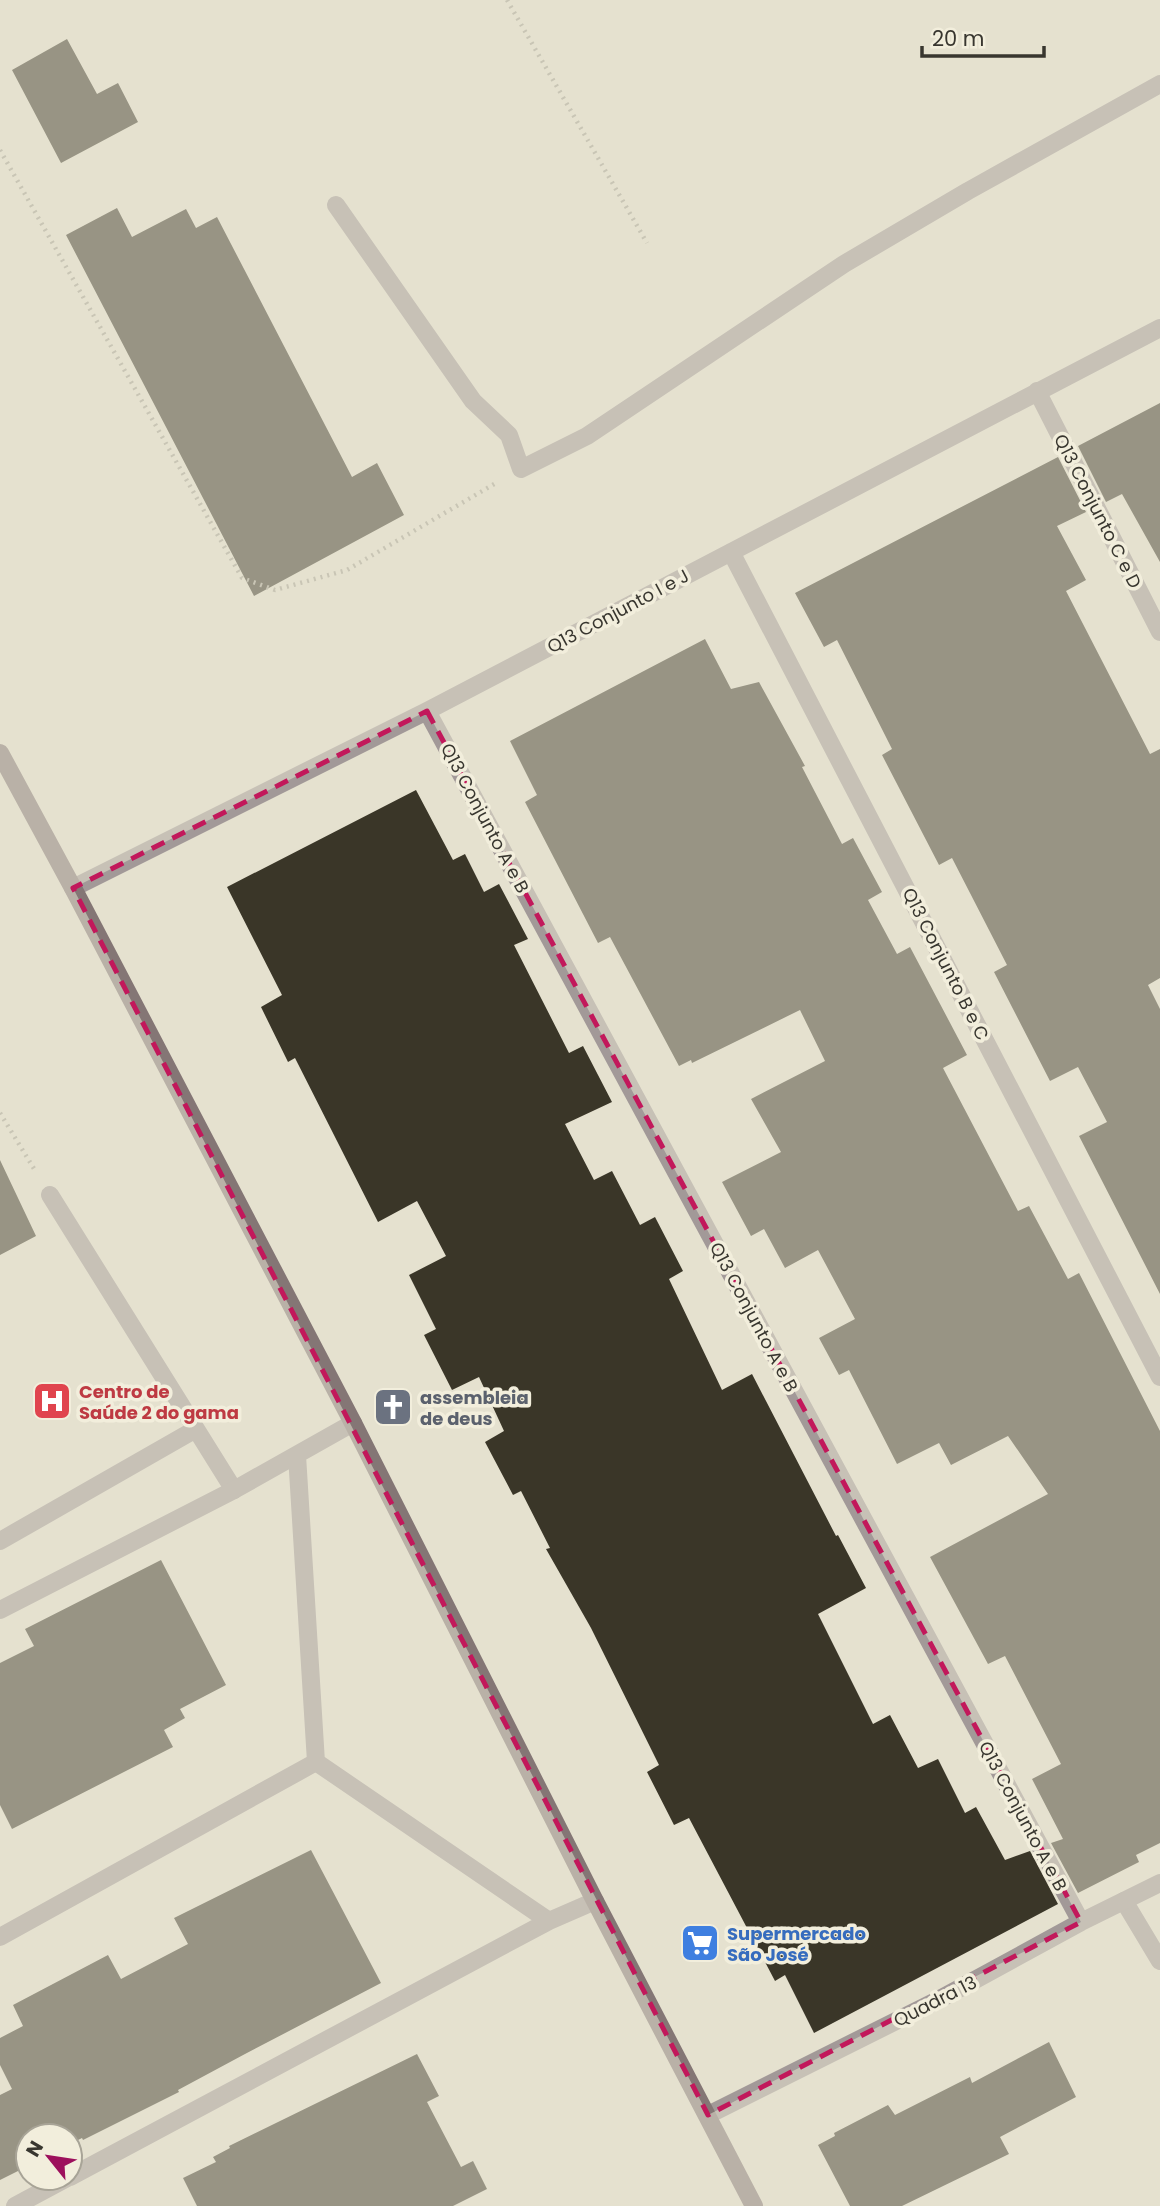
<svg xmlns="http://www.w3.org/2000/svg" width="1160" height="2206" font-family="Poppins,sans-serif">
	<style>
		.building { fill: #3a3628 }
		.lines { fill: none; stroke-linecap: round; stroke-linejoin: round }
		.path { stroke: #a6a395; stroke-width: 4.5; stroke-dasharray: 2 5; stroke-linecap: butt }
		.lane { stroke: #a29998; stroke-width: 18 }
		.street { stroke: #a29998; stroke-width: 18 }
		.secondary { stroke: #847675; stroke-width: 18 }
		.marked { fill: none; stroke: #c2185b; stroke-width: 5; stroke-dasharray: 14 9; stroke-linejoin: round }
		.labels { text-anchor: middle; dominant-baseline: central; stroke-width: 7; stroke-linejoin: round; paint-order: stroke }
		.street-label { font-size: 18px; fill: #38362f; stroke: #f2eedc }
		.health-label { font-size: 18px; font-weight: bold; fill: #be3a42; stroke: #f2eedc; text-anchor: start }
		.worship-label { font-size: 18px; font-weight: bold; fill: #5b616d; stroke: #f2eedc; text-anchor: start }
		.shop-label { font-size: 18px; font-weight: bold; fill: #366cbe; stroke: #f2eedc; text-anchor: start }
	</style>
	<rect width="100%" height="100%" fill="#e5e1cf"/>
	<path class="building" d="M67,39L97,94L118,83L138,122L61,163L12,70Z
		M117,208L132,237L186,209L196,228L217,217L352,477L377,463L404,515L254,596L66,235Z
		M1160,403V562L1122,494L1106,502L1078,446Z
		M1058,457L1086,512L1057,526L1086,580L1066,591L1150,754L1160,749V978L1148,985L1160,1009V1294L1079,1136L1107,1122L1078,1067L1050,1081L994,972L1007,965L952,858L939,865L882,755L892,749L837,640L824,647L795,593Z
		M705,639L731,689L759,682L805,766L802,767L842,844L853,838L882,892L868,900L897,954L910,947L967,1055L943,1068L1018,1211L1029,1206L1068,1279L1079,1273L1160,1431V1843L1136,1855L1139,1862L1078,1893L1051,1843L1063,1839L1032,1779L1061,1764L1005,1656L988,1664L930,1557L1048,1494L1008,1436L951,1465L939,1443L897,1464L849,1370L839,1375L819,1338L855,1319L818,1250L785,1268L764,1229L751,1236L722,1182L781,1152L751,1099L825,1061L800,1010L692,1063L691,1060L679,1066L610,937L598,943L525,802L537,795L510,741Z
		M416,790L453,860L465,854L484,892L499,884L528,939L514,945L569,1053L583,1046L612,1102L565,1124L594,1180L612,1171L640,1225L655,1217L683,1271L669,1279L722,1390L752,1374L836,1536L838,1535L866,1588L818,1614L873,1724L890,1715L918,1768L938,1759L965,1813L976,1807L1005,1860L1030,1851L1058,1904L814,2033L785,1975L775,1981L689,1818L674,1825L647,1772L659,1765L591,1628L546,1549L550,1548L521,1491L513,1495L485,1442L504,1431L479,1377L452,1390L424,1335L436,1329L409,1275L446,1256L417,1201L378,1222L295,1058L288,1062L261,1007L282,995L227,887Z
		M0,1160L36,1236L0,1255Z
		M161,1560L226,1685L180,1709L185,1718L164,1730L173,1747L12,1829L0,1805V1663L34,1646L25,1629Z
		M311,1850L381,1983L245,2054L178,2090L179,2092L83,2140L82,2138L70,2144V2136H28V2166L0,2180V2095L12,2089L0,2065V2038L23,2026L13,2005L108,1955L121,1979L188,1944L174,1918Z
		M1049,2042L1076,2097L1000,2137L1009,2154L902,2206H850L818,2145L835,2136L834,2133L888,2105L895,2115L970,2077L972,2083Z
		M417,2054L439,2096L427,2102L461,2167L473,2161L487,2189L453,2206H197L183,2178L216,2162L213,2157L230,2148L229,2146Z"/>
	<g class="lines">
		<path class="path" d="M507,0L647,243
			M0,150L242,578L275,590L347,570L496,483
			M0,1113L36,1172"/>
		<path class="lane" d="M336,205L473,401L509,435L521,469L587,436L844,264L968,191L1160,84
			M50,1195L234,1490
			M0,1541L196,1429
			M1124,1901L1160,1961"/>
		<path class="street" d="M1037,391L1160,632
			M731,552L1160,1377
			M427,711L1081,1922
			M73,888L427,711L1160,328
			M297,1455L316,1762
			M0,1610L234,1490L353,1423
			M316,1762L549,1921
			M0,1937L316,1762
			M708,2115L940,1999L1081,1922L1160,1883
			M70,2177L549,1921L595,1901
			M15,2206L67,2178"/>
		<path class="secondary" d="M0,753L73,888L353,1423L595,1901L754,2206"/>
	</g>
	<path d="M0 0H1160V2206H0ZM427,711L1081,1922L708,2115L73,888Z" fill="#e5e1cf" fill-opacity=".55" fill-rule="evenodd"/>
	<path class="marked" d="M427,711L1081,1922L708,2115L73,888Z"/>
	<defs>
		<symbol id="hospital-square" viewBox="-11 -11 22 22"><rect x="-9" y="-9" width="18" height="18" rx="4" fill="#e0444e" stroke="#f2eedc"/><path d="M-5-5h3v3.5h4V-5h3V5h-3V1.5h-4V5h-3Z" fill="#fff"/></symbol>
		<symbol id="church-square" viewBox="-11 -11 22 22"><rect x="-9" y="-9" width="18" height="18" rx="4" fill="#6b7280" stroke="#f2eedc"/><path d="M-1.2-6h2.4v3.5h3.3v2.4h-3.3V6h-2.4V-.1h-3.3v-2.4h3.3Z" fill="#fff"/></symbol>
		<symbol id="supermarket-square" viewBox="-11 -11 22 22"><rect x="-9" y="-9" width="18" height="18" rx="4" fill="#3f7fe0" stroke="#f2eedc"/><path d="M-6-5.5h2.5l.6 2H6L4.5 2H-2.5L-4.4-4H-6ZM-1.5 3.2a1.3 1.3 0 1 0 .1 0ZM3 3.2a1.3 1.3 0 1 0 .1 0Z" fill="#fff"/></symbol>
	</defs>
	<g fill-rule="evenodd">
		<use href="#hospital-square" x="30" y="1379" width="44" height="44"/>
		<use href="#church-square" x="371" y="1385" width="44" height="44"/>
		<use href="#supermarket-square" x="678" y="1921" width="44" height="44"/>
	</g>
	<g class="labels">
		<g class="street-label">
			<text transform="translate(1098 511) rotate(63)">Q13 Conjunto C e D</text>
			<text transform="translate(618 611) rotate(-28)">Q13 Conjunto I e J</text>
			<text transform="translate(485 818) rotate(62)">Q13 Conjunto A e B</text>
			<text transform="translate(946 964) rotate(63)">Q13 Conjunto B e C</text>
			<text transform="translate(754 1317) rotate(62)">Q13 Conjunto A e B</text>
			<text transform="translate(1023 1816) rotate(62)">Q13 Conjunto A e B</text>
			<text transform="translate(935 2001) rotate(-27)">Quadra 13</text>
		</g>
		<g class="health-label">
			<text x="79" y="1391">Centro de<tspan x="79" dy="21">Saúde 2 do gama</tspan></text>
		</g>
		<g class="worship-label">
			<text x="420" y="1397">assembleia<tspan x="420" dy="21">de deus</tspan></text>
		</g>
		<g class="shop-label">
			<text x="727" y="1933">Supermercado<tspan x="727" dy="21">São José</tspan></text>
		</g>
	</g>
	<g transform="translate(49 2157) rotate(300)"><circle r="33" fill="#f2eedc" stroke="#a8a497" stroke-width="2"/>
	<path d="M0-5L12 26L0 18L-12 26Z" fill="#9d105c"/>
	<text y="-10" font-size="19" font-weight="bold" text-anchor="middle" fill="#38362f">N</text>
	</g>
	<path d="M922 46v10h122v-10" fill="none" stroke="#38362f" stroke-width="3.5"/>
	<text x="932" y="46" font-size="21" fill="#38362f" stroke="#f2eedc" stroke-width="5" paint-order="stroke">20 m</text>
</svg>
